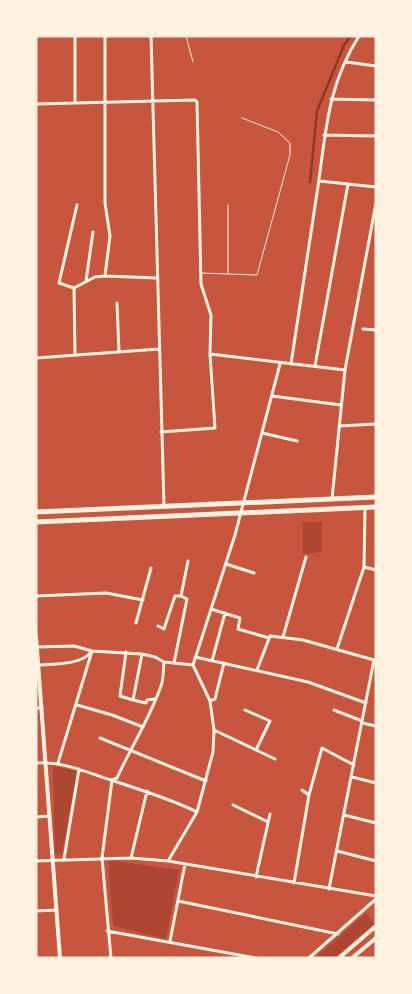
<svg xmlns="http://www.w3.org/2000/svg" width="412" height="994" font-family="Merriweather,serif">
	<style>
		.green { fill: #ae4732 }
		.lines { fill: none; stroke-linecap: round; stroke-linejoin: round }
		.stream { stroke: #8f3625; stroke-width: 2.5 }
		.service { stroke: #fff3e0; stroke-width: 1 }
		.minor { stroke: #fff3e0; stroke-width: 3 }
		.tertiary { stroke: #fff3e0; stroke-width: 4 }
		.primary { stroke: #fff3e0; stroke-width: 5 }
	</style>
	<rect width="100%" height="100%" fill="#c8553d"/>
	<path class="green" d="M303,522H322V552L303,554Z
		M53,766L77,771L62,853L55,854Z
		M108,860L179,870L166,939L113,926Z
		M366,913L374,924L334,958H315Z"/>
	<g class="lines">
		<path class="stream" d="M310,182L317,111L344,45L351,36"/>
		<path class="service" d="M186,36L193,62
			M228,205V274
			M201,273L257,275L290,155V143L278,132L242,118"/>
		<path class="minor" d="M151,36L164,506
			M346,62L376,66
			M331,99L376,100
			M75,102V36
			M36,104L195,100L197,102L201,284L211,315L210,354L215,428L161,432
			M324,135L376,136
			M319,181L376,187
			M105,276L110,236L105,203V36
			M86,281L93,232
			M74,288L59,283L77,205
			M117,303L119,352
			M363,329L376,330
			M210,354L345,370
			M75,355L74,288L95,277L105,276L157,278
			M36,358L159,349
			M291,364C300,307 308,250 317,193C326,135 326,88 359,36
			M315,366L348,184
			M272,396L341,405
			M339,426L376,424
			M262,433L297,441
			M332,499L345,370L376,203
			M226,564L254,573
			M364,567L376,570
			M36,596L106,593L143,600
			M211,609L240,618L238,629L269,638
			M136,623L151,568
			M158,626L164,629L175,596H181
			M283,637L306,557
			M37,647L74,646L92,651L58,763
			M337,649L364,567L365,508
			M126,652L120,696L133,700L142,654
			M195,657L308,682L366,703
			M212,661L225,613
			M174,663L187,599L181,596L188,561
			M38,665C55,664 82,665 92,651L142,654L155,657L164,662L193,665L210,701L214,730L213,752L197,812L168,861
			M193,665L235,535L280,364
			M257,670L270,636L303,640L374,660L329,889
			M133,700L146,703L147,700L155,699
			M210,701L215,699L224,663
			M77,705L112,715L143,727
			M36,708H42
			M334,710L362,721
			M362,723L376,726
			M214,730L256,750L270,721L245,710
			M100,738L206,781
			M256,750L275,759
			M36,763C62,761 86,772 111,780C140,790 169,798 197,812
			M352,777L376,783
			M302,790L309,795
			M233,805L268,822
			M344,815L376,823
			M36,817L50,816
			M337,851L376,861
			M131,858L147,791
			M64,859L79,769
			M36,861L131,858L168,861L376,896
			M256,877L270,814
			M294,883L309,795L322,748L354,765
			M178,901L338,934
			M36,911L57,910
			M107,931L256,958
			M170,941L185,864
			M111,958L102,858L112,780L117,778C131,747 150,718 161,686C164,679 163,669 164,662
			M309,958L376,899"/>
		<path class="tertiary" d="M36,636L60,958
			M339,958L376,926
			M352,958L376,938"/>
		<path class="primary" d="M36,512L376,497
			M36,522L376,507"/>
	</g>
	<rect width="412" height="994" fill="none" stroke="#fff3e0" stroke-width="75"/>
</svg>
